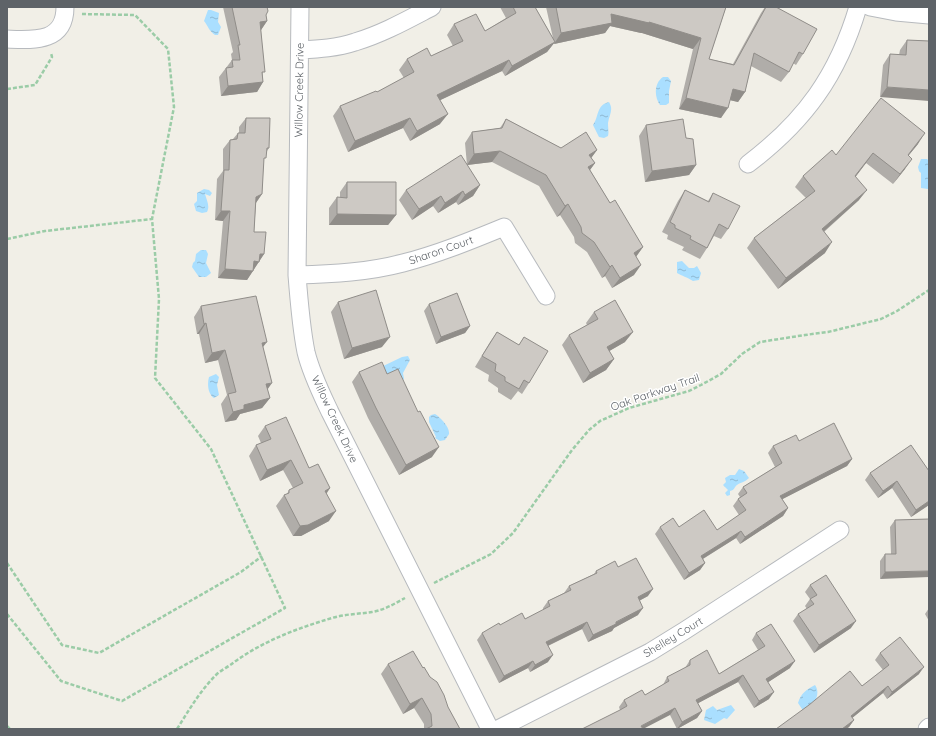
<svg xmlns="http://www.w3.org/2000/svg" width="936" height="736" font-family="Quicksand,sans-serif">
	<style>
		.water { fill: url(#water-ripples) }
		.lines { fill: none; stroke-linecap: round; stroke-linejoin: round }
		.street-casing { stroke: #b7babe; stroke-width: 19 }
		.path { stroke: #9bcca7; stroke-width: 2.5; stroke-dasharray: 4 2; stroke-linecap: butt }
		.street { stroke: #fff; stroke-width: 17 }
		.wall { fill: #b0ada9 }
		.shaded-wall { fill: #908d89 }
		.building { fill: #cdc9c4; stroke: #908d89 }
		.labels { text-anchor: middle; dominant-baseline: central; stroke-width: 3; stroke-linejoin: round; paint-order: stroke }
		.street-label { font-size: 11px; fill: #5e6368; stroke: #fff }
	</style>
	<defs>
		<pattern id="water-ripples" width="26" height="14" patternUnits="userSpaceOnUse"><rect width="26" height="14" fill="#aadfff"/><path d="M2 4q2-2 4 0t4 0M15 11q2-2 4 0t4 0" fill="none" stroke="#8eb8d2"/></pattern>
	</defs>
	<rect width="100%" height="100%" fill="#f1efe7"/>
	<path class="water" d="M208,10H211L219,13L218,22L221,27L218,35H215C209,31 208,26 204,21Z
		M663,77H668L671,81L669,91V103L666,105H660C654,97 654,83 663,77Z
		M609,102C614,110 609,115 608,123C608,128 609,132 608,136L604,138L599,137L593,125C599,117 596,105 609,102Z
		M921,159H927L929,161L928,189L921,188V173L919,171L918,167Z
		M204,189L209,190L212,193L210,196L205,194C207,201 210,206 207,212L202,213L196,211L194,204L197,201V193Z
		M201,250H206L208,254L206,263L211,273L206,277H199L192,267L193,263L195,261L196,254Z
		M682,261L689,268H694L697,266L701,273L699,280L693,281C687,277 682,276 677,273V262Z
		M408,356L410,360L403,373L404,379L400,382L395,380L379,368L402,357Z
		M216,374L219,377L217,385L219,395L214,398C208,394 207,384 209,377Z
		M435,414C440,417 450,427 449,434C448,436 446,438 445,440L440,441L435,438L436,437L429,422V417L431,415Z
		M739,469L744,471L749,478C744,483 741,482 737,485C734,487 735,490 730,491V495L727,496L725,493L728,490L723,485L726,482L725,478L730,475H735Z
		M815,685C822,695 812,706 806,715L798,703C801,693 806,690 815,685Z
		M731,705L735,710L727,719L724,718L715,724L704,720L706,710L713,706L717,710Z"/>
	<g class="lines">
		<defs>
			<path id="street" d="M300,7L297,275C299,301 301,327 306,352C311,373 321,393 330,412L490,729
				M870,7L896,12L929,15
				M7,39C33,40 65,43 65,7
				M300,50C319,49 337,48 355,42C382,34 407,20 432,7
				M748,164C805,121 838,75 858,7
				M297,275C333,274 369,272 403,263C438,254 470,241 504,227L546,296
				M498,729L650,652L684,631L840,530
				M927,729L929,727"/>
		</defs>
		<use href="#street" class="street-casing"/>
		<path class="path" d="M7,89L35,85L52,57L51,53
			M7,239L45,231L152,219
			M7,563L62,645L99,653L241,572L262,556
			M434,583L491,554L513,533L572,450L589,430L600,421L629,408L689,391L701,385L721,374L742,354L760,342L805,335L828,332L881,319L897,311L929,290
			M7,614L61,681L122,701L285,608L211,449L155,378L159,299L152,219L174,107L168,49L135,15L81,14
			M7,726L10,729
			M177,729C189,710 200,691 216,675C221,670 228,667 233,663C263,641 298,628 332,618C345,614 359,614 372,612C384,610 394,604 405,598"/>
		<use href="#street" class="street"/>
	</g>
	<path class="wall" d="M223,7H267L266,15L267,21L261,30L263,82L257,92L221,96L219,77L232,60L231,54L233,52Z
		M500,7H535L553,38L546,7H726L709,59L733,64L761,13L765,7H776L803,54L796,65L793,63L789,72L781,82L751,66L745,92L738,102L730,100L721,118L679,109L693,49L642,33H641L610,26L605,33L554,44V43L547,52L505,76L502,71L440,100V124L410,141L403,128L348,152L333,116L340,106L377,92L404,78L399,70L407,59L431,56L453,46L447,35L454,24L485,31L506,18Z
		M907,40L929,41L880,97L883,65L890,54L899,55L900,50Z
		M246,118L269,148L267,151L263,162L262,194L256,203L254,232L264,254L247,280L218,278L223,221L215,220L217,179L223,171V149L230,140L233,139L238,133H239V127Z
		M506,119L561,148L597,150L591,158L595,163L590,170L610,203L643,247L636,257L634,275L612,288L605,276L602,278L587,252L575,243L574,237L560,215L557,217L539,186L492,162L467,165L465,143L472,132L500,128Z
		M646,125L686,138L696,165L689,175L645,182L639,136Z
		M918,144L908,156L905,169L893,184L866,163L855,177L859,200L824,232L825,253L778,289L747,248L754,238L806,198L795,187L803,176L836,155Z
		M347,182L396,215L388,225H329V208L337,197L340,198V192Z
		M480,185L473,196L458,205L456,202L438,213L433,206L412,220L399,200L406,190Z
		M685,190L708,201L713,193L728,229L721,239L714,236L707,248L700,259L682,250L684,247L667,239L668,235L662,232L678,201Z
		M338,302L382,347L344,359L331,312Z
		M429,304L470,326L465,333L436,344L424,311Z
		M201,306L263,347L267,389L270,398L262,408L240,414L236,420L225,422L221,404L227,395L218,360L205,363L199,334H197L194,317Z
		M594,312L625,342L609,351L614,359L606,370L583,383L562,345L569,335L587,325L586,323Z
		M497,332L519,345L524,337L529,383L522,394L518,391L511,400L498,392V388L488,381L489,375L475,367L490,342Z
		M359,372L387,374L432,457L399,475L368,418L352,382Z
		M265,426L330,488L327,493L329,521L301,536H293L276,506L284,495L287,494L289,490L293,488L283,470L260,481L249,456L256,445L261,443L258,436Z
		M799,441L852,459L847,466L782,499L788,508L783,516L740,544L736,538L703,559L705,563L700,570L684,580L655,534L660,527H679L717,530L739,515L733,506L738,499L740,497L738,494L743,487L775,467L768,453L773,446Z
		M911,445L929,505L911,517L892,488L878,498L865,480L870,473Z
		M929,519L880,579V561L885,554H891L890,527L895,520Z
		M618,567L648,596L639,601L638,615L614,628L612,631L588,642L582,629L548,646V662L530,672L528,668L499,683L477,640L482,633L500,625L525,619L543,610V608L548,601L564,593L569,586L594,574L596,571Z
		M810,585L851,628L814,653L793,621L798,614L807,609L805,606L810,599L805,592Z
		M929,608V621L925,614Z
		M756,633L790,668L768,682L769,699L754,708L738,682L698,703L702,711L697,718L677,729L670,715L620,710L619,707L624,700L645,695L663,685L667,677L685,668L690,660L719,674L758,650L752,640Z
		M880,653L919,674L887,699L883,693L852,718L854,720L849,727L846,729H776L862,686L883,670L875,660Z
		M388,664L423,668L430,677L460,729H424V724L414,708L403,714L381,674Z"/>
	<path class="shaded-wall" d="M611,14L649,22L701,38L693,49L642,33H641L610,26L605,33L554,44L561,33Z
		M267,21L261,30L260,22Z
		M555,42L547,52L505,76L512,66Z
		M509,60L502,71L430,105L437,95Z
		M263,82L257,92L221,96L228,86Z
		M887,87L929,90V101L880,97Z
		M733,89L745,92L738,102L725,99Z
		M686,98L728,108L721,118L679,109Z
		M448,114L440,124L410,141L417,131Z
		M410,118L403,128L348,152L355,141Z
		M925,133L918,144L900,166L908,155Z
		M597,150L589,161V155Z
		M500,151L492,162L467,165L474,154Z
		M873,153L866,163L848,187L855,176Z
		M912,159L905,169L893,184L900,174Z
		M595,163L587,174L588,167Z
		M696,165L689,175L645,182L652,171Z
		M480,185L473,196L458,205L465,195Z
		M867,190L859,200L814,240L822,229Z
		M463,191L456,202L438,213L445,203Z
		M262,194L255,204L256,197Z
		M441,196L433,206L412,220L419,209Z
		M568,204L560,215L557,217L565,206Z
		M221,211H230L223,221L215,220Z
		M337,214L396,215L388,225H329Z
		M832,242L825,253L778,289L786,278Z
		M643,247L635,258L634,253Z
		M260,254H264L247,280L218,278L225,269Z
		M612,265L605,276L602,278L610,267Z
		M641,265L634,275L612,288L620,278Z
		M206,323L199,334H197L204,324Z
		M470,326L465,333L436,344L441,337Z
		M633,332L625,342L599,357L607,347Z
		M390,337L382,347L344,359L352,348Z
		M267,342L259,352L262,343Z
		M225,350L218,360L205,363L212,353Z
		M614,359L606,370L583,383L590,373Z
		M272,383L265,393L266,384Z
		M270,398L262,408L240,414L236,420L225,422L233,412L244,405Z
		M439,447L432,457L399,475L406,465Z
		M852,459L847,466L775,503L780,496Z
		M291,460L283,470L260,481L267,470Z
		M897,481L892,488L878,498L883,491Z
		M330,488L323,498L325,491Z
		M929,501V505L911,517L916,510Z
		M788,508L783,516L740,544L745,537Z
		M336,511L329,521L301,536H293L300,526Z
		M741,531L736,538L696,563L701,556Z
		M705,563L700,570L684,580L689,573Z
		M929,571V577L880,579L885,572Z
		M653,589L648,596L633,604L638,597Z
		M643,608L638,615L614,628L612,631L588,642L593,635Z
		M856,621L851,628L814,653L819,645Z
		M587,622L582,629L541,649L546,642Z
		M553,655L548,662L530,672L535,665Z
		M533,661L528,668L499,683L504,676Z
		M795,661L790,668L761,687L766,679Z
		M924,667L919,674L887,699L892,692Z
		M743,675L738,682L691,707L696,700Z
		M888,686L883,693L846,723L851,716Z
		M774,692L769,699L754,708L759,701Z
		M422,698L414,708L403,714L410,704Z
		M675,708L670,715L643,729L641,726Z
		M702,711L697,718L677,729L682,722Z
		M854,720L849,727L846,729H842Z"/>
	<path class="building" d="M232,7H267L268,11L266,15L267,21L260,22L265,72H262L263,82L228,86L226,68L233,67L232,60H240L238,45H240Z
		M513,7H535L555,42L512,66L509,60L437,95L448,114L417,131L410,118L355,141L340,106L376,91L377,92L414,72L407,59L427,48L431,56L463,41L454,24L476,14L485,31L516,13Z
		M556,7H726L709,59L734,65L766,7H776L817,29L803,54L799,52L789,72L754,53L745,92L733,89L728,108L686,98L701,38L649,22V23L611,14L612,23L561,33Z
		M907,40L929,41V90L887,87L890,54L906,55Z
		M881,98L925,133L908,155L912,159L900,174L873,153L855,176L867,190L822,229L832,242L786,278L754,238L815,191L803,176L832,150L836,155Z
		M246,118H270L269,148H267L266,158H264L262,194L256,197L254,232H266L264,254H260L259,262L254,261L253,271L225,269L230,211H221L224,170H229L230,140L237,139L238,133H245Z
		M506,119L561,148L586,132L597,150L589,155L595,163L588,167L610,203L615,200L643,247L634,253L641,265L620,278L612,265L610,267L594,242L582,233L581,227L568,204L565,206L546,175L500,151L474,154L472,132L502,128Z
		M683,119L686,138L693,139L696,165L652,171L646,125Z
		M461,155L480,185L465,195L463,191L445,203L441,196L419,209L406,190Z
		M347,182H396V215L337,214V197L347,198Z
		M685,190L709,202L713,193L740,206L728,229L719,224L707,248L690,239L691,236L675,228V225L670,222Z
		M376,290L390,337L352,348L338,302Z
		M457,293L470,326L441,337L429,304Z
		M256,296L267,342L262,343L272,383L266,384L270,398L244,405V409L233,412L228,394L236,392L225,350L212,353L206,323L204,324L201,306Z
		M615,300L633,332L607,347L614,359L590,373L569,335L598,319L594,312Z
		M497,332L519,345L524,337L548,351L529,383L524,380L519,389L505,381V377L495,371L496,364L482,356Z
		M382,362L387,374L398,369L418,412L420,411L439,447L406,465L376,408L359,372Z
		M286,417L309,468L318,464L330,488L325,491L336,511L308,525L300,526L284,495L289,493V490L303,483L291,460L267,470L256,445L271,439L265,426Z
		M834,423L852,459L780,496L788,508L745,537L741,531L701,556L705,563L689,573L660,527L673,518L679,527L704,510L717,530L746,510L738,499L747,493L743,487L782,463L773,446L796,435L799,441Z
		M911,445L929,471V501L916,510L897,481L883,491L870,473Z
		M929,519V571L885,572V554H896L895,520Z
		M636,558L653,589L638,597L643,608L616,622V624L593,635L587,622L546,642L553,655L535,665L533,661L504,676L482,633L499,623L500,625L522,613L525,619L550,606L548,601L571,590L569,586L597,573L596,571L615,561L618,567Z
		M826,575L856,621L819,645L798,614L814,604L810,599L817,595L810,585Z
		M771,624L795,661L766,679L774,692L759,701L743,675L696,700L702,711L682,722L675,708L641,726L643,729H582L620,710L627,706L624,700L642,690L645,695L669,681L667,677L690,665V660L707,650L719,674L765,646L756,633Z
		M900,637L924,667L892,692L888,686L851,716L854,720L842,729H776L809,705L850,671L862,686L889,665L880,653Z
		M413,651L423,668L424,667L430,677L437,682L444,695L448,707L460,729H426L432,726L431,714L422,698L410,704L388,664Z"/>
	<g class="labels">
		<g class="street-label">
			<text transform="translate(299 90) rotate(-89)">Willow Creek Drive</text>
			<text transform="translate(441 250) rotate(-19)">Sharon Court</text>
			<text transform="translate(655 392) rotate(-19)">Oak Parkway Trail</text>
			<text transform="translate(335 419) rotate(65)">Willow Creek Drive</text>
			<text transform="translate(673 637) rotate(-31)">Shelley Court</text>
		</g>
	</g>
	<rect width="936" height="736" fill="none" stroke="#5e6368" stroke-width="16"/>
</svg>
